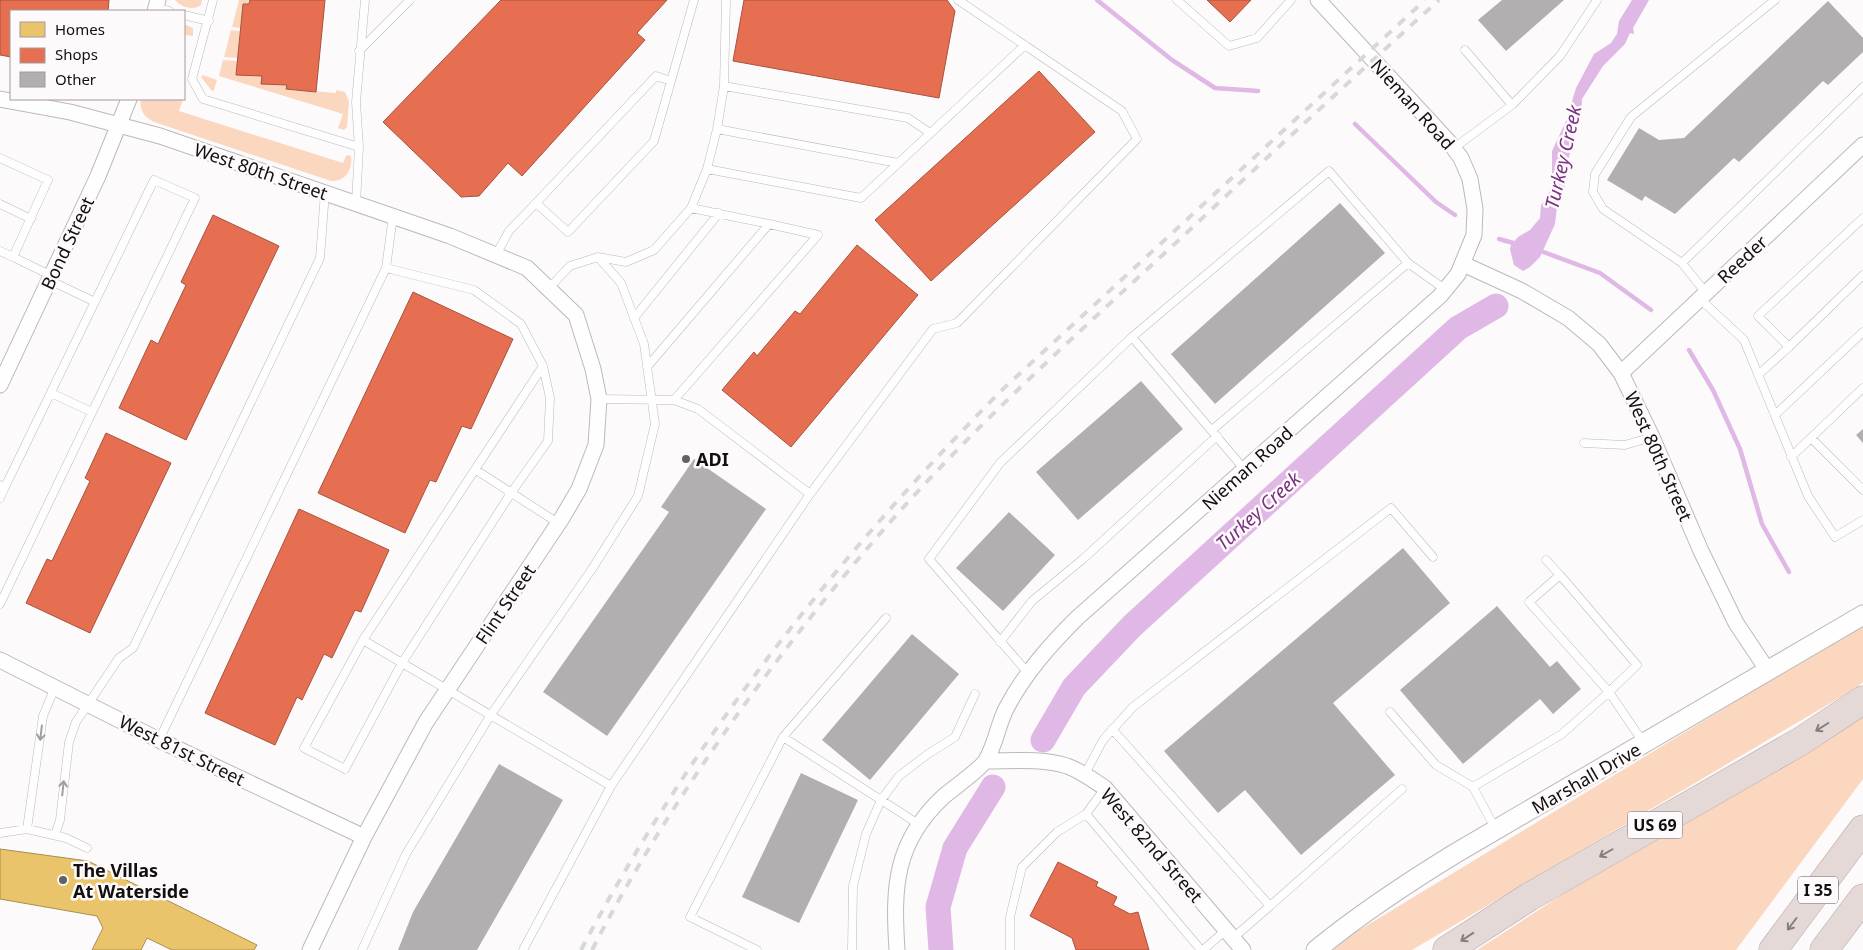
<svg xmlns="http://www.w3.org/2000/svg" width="1863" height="950" font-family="'Noto Sans',sans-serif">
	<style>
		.green { fill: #fcd7c0 }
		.water { fill: #e0b8e5 }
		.homes { fill: #e9c46a; stroke: #a88e4f }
		.shops { fill: #e76f51; stroke: #a7523d }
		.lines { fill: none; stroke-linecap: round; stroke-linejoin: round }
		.stream { stroke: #e0b8e5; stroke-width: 4.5 }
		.river { stroke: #e0b8e5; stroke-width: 25 }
		.building { fill: #b1afb0 }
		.service-casing { stroke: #bbb9b9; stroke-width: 9 }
		.minor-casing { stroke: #bbb9b9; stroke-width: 17 }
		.tertiary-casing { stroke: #bbb9b9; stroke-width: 21 }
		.motorway-casing { stroke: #b5a8a6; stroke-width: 29 }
		.service { stroke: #fffefe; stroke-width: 8 }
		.minor { stroke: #fffefe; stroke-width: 15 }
		.tertiary { stroke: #fffefe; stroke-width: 19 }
		.motorway { stroke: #e4d9d7; stroke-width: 28 }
		.rail { stroke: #d8d8d8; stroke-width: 4; stroke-dasharray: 9 9; stroke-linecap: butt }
		.oneway { stroke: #867e7d }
		.oneway2 { stroke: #a09e9e }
		.poi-dot { fill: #646162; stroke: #fef9fa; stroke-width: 2 }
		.labels { text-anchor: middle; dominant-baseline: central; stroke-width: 5; stroke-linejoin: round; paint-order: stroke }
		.shield { fill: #fef9fa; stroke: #595556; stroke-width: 1 }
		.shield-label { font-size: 16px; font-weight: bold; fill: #120f0f }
		.street-label { font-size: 18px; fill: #120f0f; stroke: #fef9fa }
		.poi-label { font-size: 18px; font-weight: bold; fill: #120f0f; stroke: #fef9fa; text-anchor: start }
		.water-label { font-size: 19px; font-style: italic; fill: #753381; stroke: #fef9fa }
	</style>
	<rect width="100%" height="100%" fill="#fdfafb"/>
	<path class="green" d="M175,0H202L201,5C193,11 181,7 175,0Z
		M239,0H250L249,4H243L241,28L232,27Z
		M184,24L193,28V36L184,35Z
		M231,30L240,31L238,58L224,57Z
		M223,60L238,61L236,75L262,76V84L287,85V89L336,93V90L345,92L349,101L347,127L344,130L338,128L343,114L219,76Z
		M203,75L217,80L214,90L212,91L201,77Z
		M141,99H183L179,111L343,163L346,156L349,155L351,156C353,169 346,182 331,181L154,122C144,117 139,110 141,99Z
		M1863,624V682L1856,688L1412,950H1332L1343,940Z
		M1863,699V779L1736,950H1477Z"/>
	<path class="water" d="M1632,0H1649L1633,28L1634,34L1630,33L1625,44L1603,66L1582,99L1581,116L1575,130L1568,161L1564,192L1557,207L1555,224L1540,257L1530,267L1523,271L1514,265L1510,249L1511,245L1518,237L1530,230L1540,218L1541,205L1548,196L1552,182V151L1566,121L1576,88L1594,54L1611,43L1617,34L1619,21Z"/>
	<path class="homes" d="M0,849L88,861L257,945L254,950H172L147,938L141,950H92L103,928L97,916L0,899Z"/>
	<path class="shops" d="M0,0H109L108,11H11V57L0,55Z
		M250,0H325L316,92L286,89L287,85L261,84L262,76L236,75L243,4H249Z
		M501,0H667L637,33L645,40L522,176L508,163L479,196L461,197L383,122Z
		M744,0H947L955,11L939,98L733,61Z
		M1207,0H1251L1230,22Z
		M1039,71L1095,132L931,281L875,220Z
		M213,215L279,246L186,440L119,408L151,340L158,344L186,285L181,282Z
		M857,245L918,295L791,447L722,390L754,352L757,356L795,311L800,314Z
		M413,292L513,339L471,429L462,426L436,482L430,480L405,533L318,493Z
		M106,433L171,463L90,633L26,603L47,559L52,561L90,481L85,478Z
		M299,509L389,550L361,612L355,610L332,658L324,654L302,700L297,697L275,745L205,713Z
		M1058,862L1098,882L1096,886L1117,897L1113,905L1130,914L1138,912L1149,950H1076L1072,938L1030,916Z"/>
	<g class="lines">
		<path class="stream" d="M1097,0L1172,60L1215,88L1258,91
			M1355,124L1436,202L1455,215
			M1499,239L1517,244
			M1538,250L1600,273L1651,310
			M1689,350L1713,390L1740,449L1762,524L1789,572"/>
		<path class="river" d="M1043,740L1074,687L1132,626L1458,328L1496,306
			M941,950L938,907L955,848L993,787"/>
	</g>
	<path class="building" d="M1502,0H1564L1506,51L1478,20Z
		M1828,1L1863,38V52L1828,85L1823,81L1739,162L1734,158L1675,214L1645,196L1642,201L1607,180L1639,128L1659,140L1684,138Z
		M1340,203L1385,253L1215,404L1171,354Z
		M1141,381L1183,429L1078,520L1036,472Z
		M1863,429V443L1856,435Z
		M694,459L766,509L607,736L543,692L669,512L661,507Z
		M1009,512L1055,555L1003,611L956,568Z
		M1403,548L1450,603L1333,703L1395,775L1301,855L1245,790L1218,813L1164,751Z
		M1497,606L1550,667L1557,661L1581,689L1553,714L1540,699L1463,764L1400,690Z
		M912,634L959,674L870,780L822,740Z
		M499,764L563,800L477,950H398L413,912Z
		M801,773L858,800L799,923L742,897Z"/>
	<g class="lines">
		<defs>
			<path id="service" d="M213,0L192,79L203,99L359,147L356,203
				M1177,0L1229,46L1257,38L1291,0
				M156,8L169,11
				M184,15L209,21
				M1465,50L1512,105
				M359,51L410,0
				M724,86L908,118L930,133
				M717,129L898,163
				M359,147L356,102L365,0
				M1454,148L1512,105L1560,56L1597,0
				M0,158L48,180L13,257L52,276
				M707,169L861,198L1025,45
				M536,203L656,76L671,81
				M0,204L31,219
				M1863,218L1758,316L1789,347L1863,275
				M0,251L13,257
				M496,255L509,231L536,203L568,232L654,141L694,0
				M1682,263L1863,87
				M386,268L474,290L521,324L543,366L550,398L548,441L511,493L402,663L345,769L304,748L363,640L543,366
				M49,280L95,302
				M548,289L570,266L598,257L626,262L654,250L691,208L707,169L717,129L724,86L726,0
				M1706,293L1682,263L1603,209L1593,192L1595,174L1631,117L1775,0
				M1700,299L1744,340L1808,496L1835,537L1863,520
				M634,318L719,213
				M1132,337L1245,470
				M647,367L769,224L691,208
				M1758,375L1789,347
				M51,393L92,412
				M599,399L674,400L698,409L810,494L933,329L957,323L1137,139L1122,111L958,0
				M674,400L818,235L769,224
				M1775,415L1863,332
				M1212,430L1408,263
				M1811,438L1863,490
				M1584,443L1625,445L1652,437
				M1791,457L1863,388
				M476,470L558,523
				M0,485L5,487L0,498
				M1546,560L1560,575
				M1560,575L1637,665L1609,692L1529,602Z
				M0,604L195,198L154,180L5,487
				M363,640L611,786
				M1000,642L1032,601L1083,559L1217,436
				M1028,673L929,559L1000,463L1132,337L1329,171L1408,263L1446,290
				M1390,712L1436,765L1473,787L1496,830
				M1112,729L1270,906L1402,789
				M783,737L920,825
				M159,740L386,268L393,216
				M1085,774L1103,740L1133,707L1391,508L1433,557
				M1473,787L1562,734L1609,692L1643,742
				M1086,814L1201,950
				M27,829L43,716L55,687
				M0,833L27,829L66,838L87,848
				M55,835L60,820L69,742L76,722L119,658L133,648L320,258L325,192
				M1233,938L1270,906
				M362,950L406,854L490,716L592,569L638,496L655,424L644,344L621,283L598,257
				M523,950L611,786L810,494
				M757,950L690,917L783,737L886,618
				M852,950L853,886L866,834L881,800L899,776L928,754L955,737L975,694
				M1010,950V917L1022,867L1057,832L1086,814L1105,788
				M1203,950L1226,930"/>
			<path id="minor" d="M155,11L158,0
				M0,99L70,112L160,136L450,236L527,268L576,315L593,369L599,399L596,445L579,489L562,518L426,722L364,837L310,950
				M1463,264L1522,291L1568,318L1599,344L1621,373L1652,437L1701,551L1736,623L1768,671
				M1621,373L1863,145
				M0,385L98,176L129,99
				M0,660L159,740L364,837
				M986,761C1012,761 1042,758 1067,766C1081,771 1093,780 1105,788L1243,950
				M897,950C893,888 894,843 943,797C953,788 980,770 986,760C996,744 998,723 1007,707C1025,673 1050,645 1077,618L1440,296L1458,274L1474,235L1475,209L1470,179L1461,158L1449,142L1318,0"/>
			<path id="tertiary" d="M1316,950C1360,914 1407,883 1456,853L1863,615"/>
			<path id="motorway" d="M1447,950L1529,897L1801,741L1863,700
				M1773,950L1863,829
				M1824,950L1863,898"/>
		</defs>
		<use href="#service" class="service-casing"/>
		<use href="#minor" class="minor-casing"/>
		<use href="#tertiary" class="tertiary-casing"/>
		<use href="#motorway" class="motorway-casing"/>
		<use href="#service" class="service"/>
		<use href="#minor" class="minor"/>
		<use href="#tertiary" class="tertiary"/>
		<use href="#motorway" class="motorway"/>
		<path class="rail" d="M581,950C692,740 836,557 1003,389L1425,0
			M592,950C634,868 684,790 737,715C806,619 881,527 964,443C1033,373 1106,307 1179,240C1265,159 1352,79 1439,0"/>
	</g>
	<defs><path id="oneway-shaft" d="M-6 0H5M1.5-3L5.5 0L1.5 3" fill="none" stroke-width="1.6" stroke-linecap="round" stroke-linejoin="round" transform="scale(1.25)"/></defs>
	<g class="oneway">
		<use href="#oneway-shaft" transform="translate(1822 727) rotate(148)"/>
		<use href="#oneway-shaft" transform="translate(1606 853) rotate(150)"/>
		<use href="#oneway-shaft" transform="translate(1792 924) rotate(127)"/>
		<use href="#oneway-shaft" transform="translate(1467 937) rotate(146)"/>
	</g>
	<g class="oneway2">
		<use href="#oneway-shaft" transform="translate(41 733) rotate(97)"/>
		<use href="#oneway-shaft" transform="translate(63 788) rotate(-84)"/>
	</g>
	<g class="poi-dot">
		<circle cx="686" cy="459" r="5"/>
		<circle cx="63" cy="880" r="5"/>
	</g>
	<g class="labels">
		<g class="shield">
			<rect x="1627.5" y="811.5" width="55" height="27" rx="4"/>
			<rect x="1798" y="876.5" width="40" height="27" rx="4"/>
		</g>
		<g class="shield-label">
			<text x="1655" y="825">US 69</text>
			<text x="1818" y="890">I 35</text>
		</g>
		<g class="street-label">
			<text transform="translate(1413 104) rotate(48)">Nieman Road</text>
			<text transform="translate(261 171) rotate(19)">West 80th Street</text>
			<text transform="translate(67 243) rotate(-65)">Bond Street</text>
			<text transform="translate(1742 259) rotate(-43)">Reeder</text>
			<text transform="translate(1659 456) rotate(66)">West 80th Street</text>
			<text transform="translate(1247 468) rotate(-42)">Nieman Road</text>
			<text transform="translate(505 604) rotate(-56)">Flint Street</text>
			<text transform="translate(182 750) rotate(26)">West 81st Street</text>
			<text transform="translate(1586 778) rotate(-30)">Marshall Drive</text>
			<text transform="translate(1152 845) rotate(49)">West 82nd Street</text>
		</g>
		<g class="poi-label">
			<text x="696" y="459">ADI</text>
			<text x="73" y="870">The Villas<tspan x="73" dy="21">At Waterside</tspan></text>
		</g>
		<g class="water-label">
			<text transform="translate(1563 157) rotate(-77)">Turkey Creek</text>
			<text transform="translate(1258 511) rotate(-42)">Turkey Creek</text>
		</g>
	</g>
	<rect x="10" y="10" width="175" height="90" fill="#fef9fa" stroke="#a09b9c"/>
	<rect x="20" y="22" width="25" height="15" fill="#e9c46a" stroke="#a09b9c"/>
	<text x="55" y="35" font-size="15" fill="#120f0f">Homes</text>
	<rect x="20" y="48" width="25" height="15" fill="#e76f51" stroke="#a09b9c"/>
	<text x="55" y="60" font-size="15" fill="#120f0f">Shops</text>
	<rect x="20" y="72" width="25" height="15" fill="#b1afb0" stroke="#a09b9c"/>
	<text x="55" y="85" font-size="15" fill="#120f0f">Other</text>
</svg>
